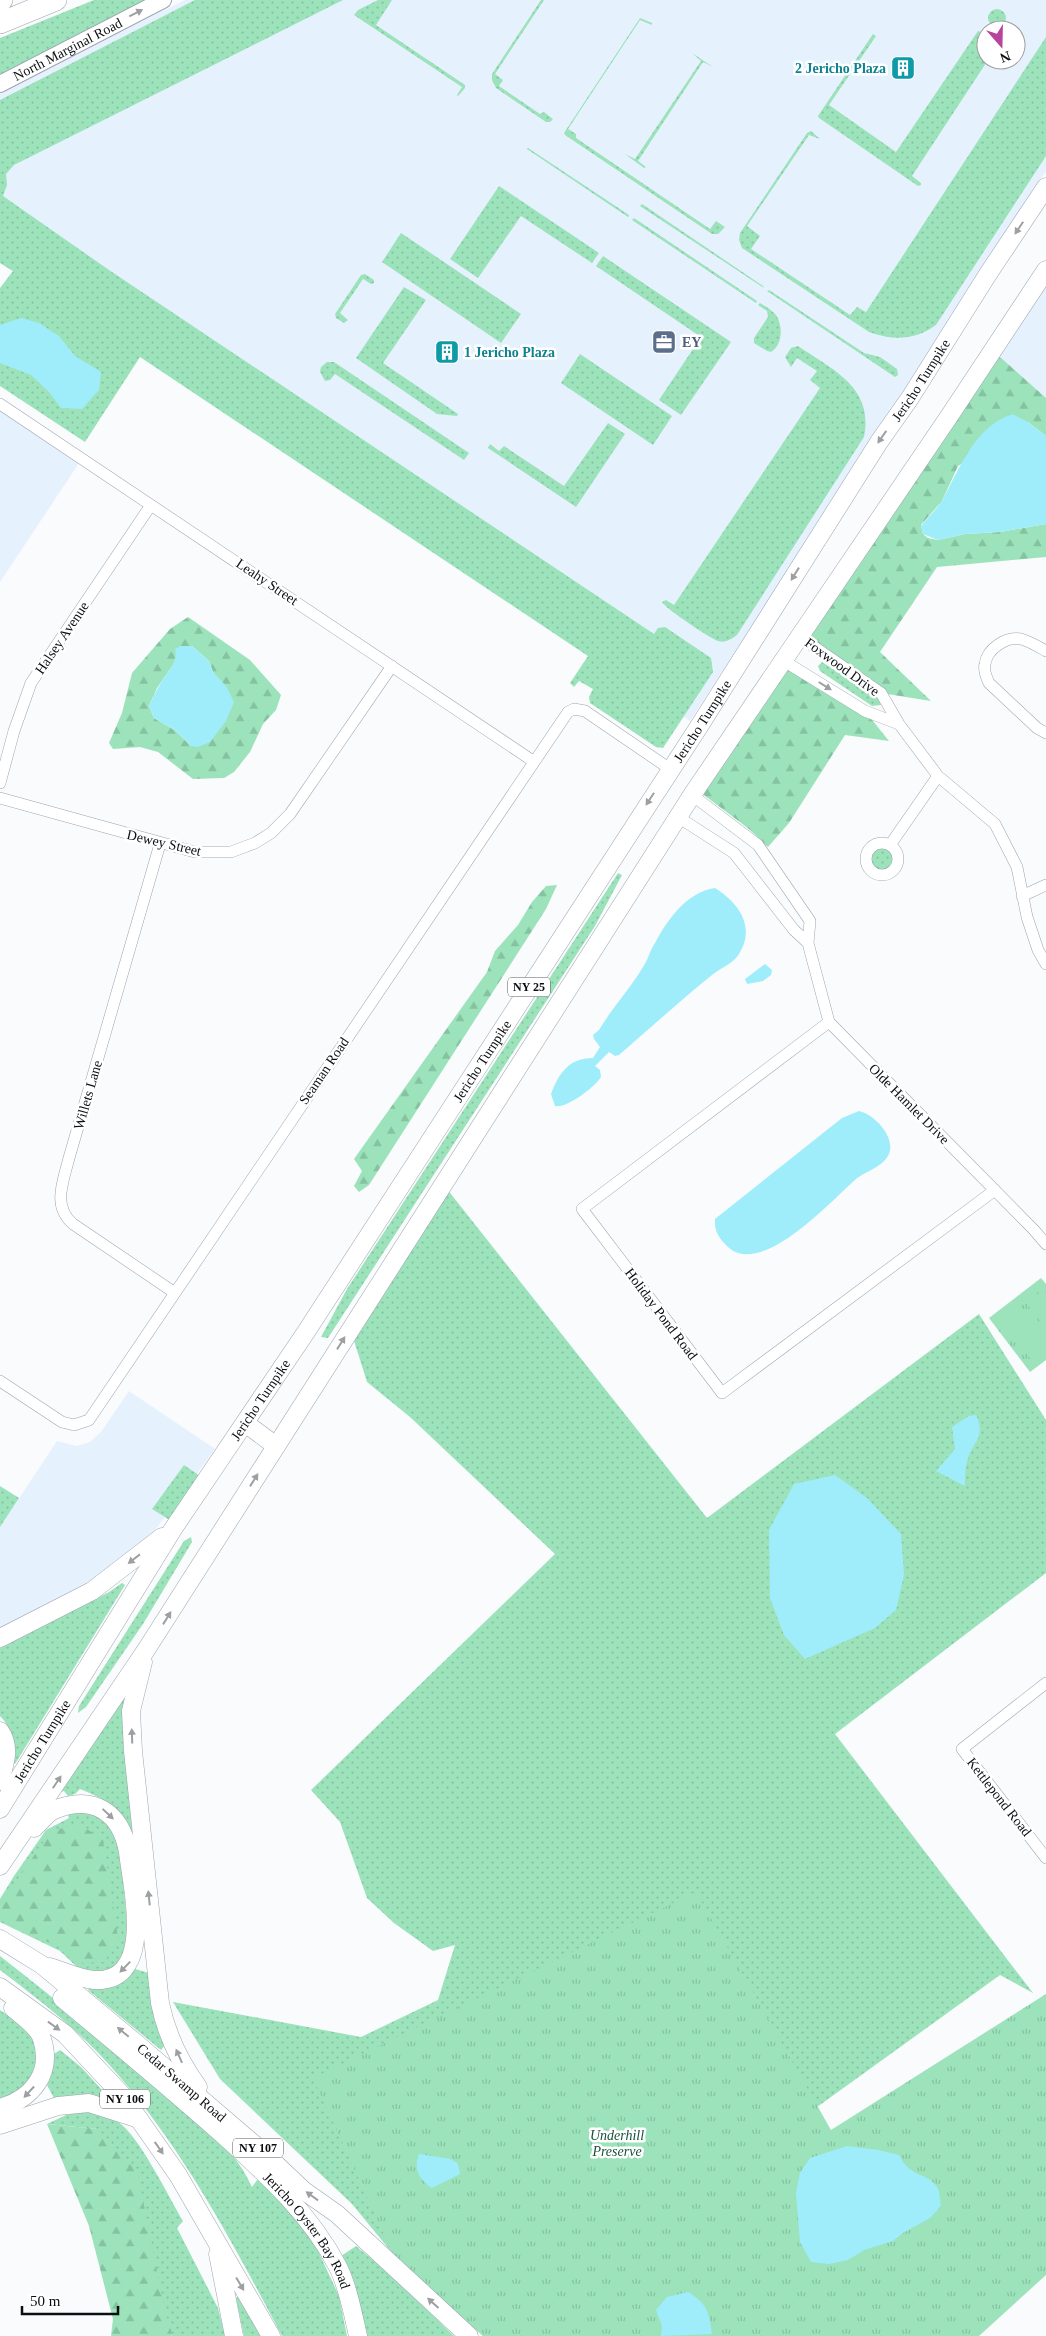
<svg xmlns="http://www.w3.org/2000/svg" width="1046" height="2336" font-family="Georgia,serif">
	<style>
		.built { fill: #e6f1fe; fill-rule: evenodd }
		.grass { fill: url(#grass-dots) }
		.forest { fill: url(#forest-firs); fill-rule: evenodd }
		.park { fill: url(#park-tufts) }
		.garden { fill: #9ce3bb }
		.water { fill: #9fedfb }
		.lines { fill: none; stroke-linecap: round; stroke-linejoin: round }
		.minor-casing { stroke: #9da5af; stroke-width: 12 }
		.secondary-casing { stroke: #9da5af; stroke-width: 18 }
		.primary-casing { stroke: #9da5af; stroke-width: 19 }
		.motorway-casing { stroke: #9da5af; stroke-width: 22 }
		.minor { stroke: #fff; stroke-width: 11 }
		.secondary { stroke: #fff; stroke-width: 16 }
		.primary { stroke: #fff; stroke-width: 18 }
		.motorway { stroke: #fff; stroke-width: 21 }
		.oneway { fill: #9e9fa0 }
		.labels { text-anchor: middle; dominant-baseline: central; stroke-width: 5; stroke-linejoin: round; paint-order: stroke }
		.shield { fill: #fff; stroke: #555759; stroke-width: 1 }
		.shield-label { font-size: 12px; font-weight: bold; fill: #0c0f12 }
		.street-label { font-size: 14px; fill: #0c0f12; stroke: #fff }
		.culture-label { font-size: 14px; font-weight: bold; fill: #0d838f; stroke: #fff; text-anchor: end }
		.service-label { font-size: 14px; font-weight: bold; fill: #4e5e75; stroke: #fff; text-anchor: start }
		.park-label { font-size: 14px; font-style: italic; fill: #155135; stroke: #fff }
	</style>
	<defs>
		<pattern id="grass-dots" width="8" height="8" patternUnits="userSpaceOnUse" patternTransform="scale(1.25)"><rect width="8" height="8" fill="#9ce3bb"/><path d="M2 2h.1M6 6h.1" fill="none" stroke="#85c2a0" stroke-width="1.8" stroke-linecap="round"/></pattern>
		<pattern id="forest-firs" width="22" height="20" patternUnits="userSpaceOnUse" patternTransform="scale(1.25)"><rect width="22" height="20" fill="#9ce3bb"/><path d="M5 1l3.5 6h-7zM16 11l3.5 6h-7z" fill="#85c2a0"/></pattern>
		<pattern id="park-tufts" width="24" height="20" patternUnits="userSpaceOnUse" patternTransform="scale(1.25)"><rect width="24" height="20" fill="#9ce3bb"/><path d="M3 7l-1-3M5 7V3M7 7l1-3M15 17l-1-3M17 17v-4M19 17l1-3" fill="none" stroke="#85c2a0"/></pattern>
	</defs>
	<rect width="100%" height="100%" fill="#f9fbfd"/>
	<path class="built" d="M185,0H1046V171L690,721L588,656L0,263V92ZM986,30H1016V60H986Z
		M1046,270V398L1000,358L978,373Z
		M0,407L81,460L0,582Z
		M129,1391L215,1449L150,1537L99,1579L0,1636V1527L57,1441L77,1446L90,1442L101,1432Z"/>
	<path class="grass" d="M94,0H149L0,77V38Z
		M195,0H343L14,165L6,174L7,185L3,196L109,270L654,634L658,628L665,627L711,658L713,672L663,748L656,747L590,703L589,697L593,689L579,681L574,687L570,683L588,656L140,357L85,442L0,386V288L13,271L0,263V100Z
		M378,0H392L376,25L465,85V88L458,96L457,95L462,87L354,15L358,10Z
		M541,0H544L495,74L503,80L499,86L540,114L544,112L553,119L550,122H546L496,88L492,80V74Z
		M988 18a9 9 0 1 1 18 0a9 9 0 1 1-18 0Z
		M640,18L652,23V25L640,20L568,129L576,134V138L710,229L716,221L725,227L718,234H712L565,135L564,133Z
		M978,31L986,33V60H988L912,176L921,183V185L918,186L819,118L818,116L873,34L876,36L829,105L896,152Z
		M1046,37V156L936,325C915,340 894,341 869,332L742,248L739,240L740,233L807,133L811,131L820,139L809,135L747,226L760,236L751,249L850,315L857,307L866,312Z
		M692,53L713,67L703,62L638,161L646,167L644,168L625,154L635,159L701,61Z
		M528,148L629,215L628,217L527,149Z
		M499,186L599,253L592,263L521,216L478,278L450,259Z
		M642,204L763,286L764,288L640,206Z
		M634,218L757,301L756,303L632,220Z
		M401,233L521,314L501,343L382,262Z
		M603,256L731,342L681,415L659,400L701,337L596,266Z
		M365,274L374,280V283L371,284L363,279L340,313L348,320L344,323L336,318L335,314L361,275Z
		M404,287L426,300L383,363L458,414L457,416L437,414L356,358Z
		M769,290L864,353L880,357L897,369L898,375L895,377L767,291Z
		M760,303C765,306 772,310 776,315C783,325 783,345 771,352L767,351L754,343V338L768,317L767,311L758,305Z
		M798,346C833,370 874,387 864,437L737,635C731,639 726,643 718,641C710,638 666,609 662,602L666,600L674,605L820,388L810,380L817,371L797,358L791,367L785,357L791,348Z
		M580,354L672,416L653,445L561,383Z
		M327,362H334L469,453L464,460L335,374L330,380L325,381L320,372L321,367Z
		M608,423L625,434L576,507L488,448L490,444L499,451L504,446L564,486Z
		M822,662L879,698L881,705L872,706L820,671L818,666Z
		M870 859a12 12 0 1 1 24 0a12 12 0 1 1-24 0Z
		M618,873L622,875L595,926L328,1338L321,1337L347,1289Z
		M443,1184L707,1518L979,1314L1046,1420V1573L835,1734L1033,1993L1000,1975L500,2336H483L398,2260L352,2204L220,2079L173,2002L361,2037L438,2000L455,1945L433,1951L394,1923L367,1898L340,1822L311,1790L555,1554L410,1417L367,1382L350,1328Z
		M184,1465L206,1480L176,1524L152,1509Z
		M0,1486L19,1498L0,1527Z
		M191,1537L192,1542L143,1624L86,1707L78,1713L79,1706L184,1541Z
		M122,1583L125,1585L15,1764L11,1761C14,1744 13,1729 0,1716V1648L109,1592Z
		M128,1686V1766L126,1767L135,1837C119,1807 111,1802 80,1789L75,1794L68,1796L64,1791L60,1792Z
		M80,1811L98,1816L112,1829L120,1845L129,1945L117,1969L92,1976L78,1968L60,1951L0,1922V1899L14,1876L46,1830L69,1818L68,1815Z
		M0,1956C52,1996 101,2038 150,2080C187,2111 232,2142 252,2187L260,2176L313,2240L339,2296L347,2336H282C234,2245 186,2154 119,2076C85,2035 42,2002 0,1970Z
		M135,1969L149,1973L165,2045L161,2050L88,1990L91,1985L124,1979Z
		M0,2010C7,2016 16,2018 23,2023C40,2036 44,2071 27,2086C21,2093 8,2096 0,2101Z
		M60,2050L81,2067L114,2103L56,2102L47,2085L52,2073L54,2054Z
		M83,2111C96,2112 106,2114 117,2121C139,2135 168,2196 183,2221L177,2228L218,2308L225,2336H173L98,2129L47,2124L66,2115Z
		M356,2246L391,2275L454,2336H365L341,2256Z
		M241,2296L266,2336H244L236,2298Z"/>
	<path class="forest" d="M1000,357L1046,398V436L1028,422L958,466L942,501L921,525L923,534L928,538L938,540L965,534L1000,532L1046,524V557L937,567L880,652L931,701L881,693L800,637L978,373Z
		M188,617L250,660L281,695L276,710L263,724L250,752L234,772L224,778L193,779L158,752L140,747L113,749L109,743L122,713L132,673L170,629ZM192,646L209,661L213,672L218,678L191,746L176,731L154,718L149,706L157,688L173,665L177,655Z
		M784,661L865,711L889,741L845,735L789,823L768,847L749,829L696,789Z
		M557,885L546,909L369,1185L359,1192L354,1186L362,1171L354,1159L487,972L495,951L518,925L532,902L546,886Z
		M71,1826L84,1827L103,1840L119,1944L103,1962L75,1963L62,1951L61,1947L22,1932L0,1918V1905L51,1831Z
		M47,2124L98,2129L137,2170L165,2311L173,2336H111L113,2319L89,2226Z"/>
	<path class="park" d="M1041,1278L1046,1284V1360L1030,1372L989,1318Z
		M696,1892L831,2130L1046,1994V2275L979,2336H483L398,2260L390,2248L313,2078Z"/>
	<path class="garden" d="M1043,1290L1046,1294V1329L1026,1303Z
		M1019,1308L1046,1343V1346L1030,1358L1002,1321Z"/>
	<path class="water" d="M21,318L39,323L59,336L75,356L101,372L99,390L82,409L61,408L49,392L31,375L0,363V325Z
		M1012,414L1028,422L1046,436V524L1000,532L965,534L938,540L923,534L921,526C928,517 938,508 943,499C961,466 974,428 1012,414Z
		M181,646H192L209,661L213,672L226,686L234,702L226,721L210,742L198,747L191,746L176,731L154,718L149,706C152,700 154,694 158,688C164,675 179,664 175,649Z
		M715,888C739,903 756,927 739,954C734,963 719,969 712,975C680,1001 650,1028 619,1055L615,1056L609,1052L595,1066L600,1070L601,1077C595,1087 566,1109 555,1106L551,1094C559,1073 569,1058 593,1058L600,1047L594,1039L593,1035L599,1030C612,1008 630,989 643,967C648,960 650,950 655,943C668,919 687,892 715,888Z
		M765,964L772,970L771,975L763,981L747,984L745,979Z
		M859,1111C874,1114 896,1137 889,1154C883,1167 866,1171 856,1179C832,1200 760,1280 727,1246C719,1238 714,1231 715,1219L842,1118Z
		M976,1415C986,1436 974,1441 968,1458C965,1467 965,1477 965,1486L936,1471L955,1449L952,1427L969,1416Z
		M835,1475L867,1498L901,1534L904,1575L896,1610L875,1628L805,1659L784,1635L770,1598L769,1530L794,1484Z
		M847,2146L878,2150L899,2155C911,2180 929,2171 938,2189C940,2193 940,2201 941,2206L930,2218L903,2233L893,2241L864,2250L848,2260L829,2264L811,2262L800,2242L796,2193L800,2173L810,2158Z
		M419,2154L451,2159L458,2164L460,2174L432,2188C419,2179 413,2170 419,2154Z
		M688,2292C708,2304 709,2313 712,2334L661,2336L662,2326L656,2310L667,2297Z"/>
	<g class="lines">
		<defs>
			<path id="minor" d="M0,404L533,761
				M800,637L881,693L899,724L938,776L995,824L1017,867L1027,917L1038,950L1046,964
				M1046,651C1039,647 1029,641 1021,639C1006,636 987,649 985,664C983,671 987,678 989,683L1037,728L1046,733
				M784,661L865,711L899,724
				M0,783L14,731L31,683L151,505
				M692,795L758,845L810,921L808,943L829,1022L1034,1230L1046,1244
				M0,798L195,852H231L255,843L271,833L290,814L392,666
				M678,817L734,853L794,930L808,943
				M866 859a16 16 0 1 1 32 0a16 16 0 1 1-32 0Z
				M160,844L69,1158C63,1182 52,1206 73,1224L175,1293
				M890,845L938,776
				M1022,896L1046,885
				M829,1022L582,1209L722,1393L995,1190
				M0,1381L62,1422L74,1425L89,1420L568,712L574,709L585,711L670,769
				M1046,1683L962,1749L1046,1858"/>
			<g id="secondary">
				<path id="s1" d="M0,84L163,0"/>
			</g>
			<g id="primary">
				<path d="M245,1423L276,1446"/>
				<path d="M0,1638L92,1591L162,1537"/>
				<path d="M143,1662L131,1711L133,1751L160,2003C166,2033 180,2062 198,2087"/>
				<path d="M0,1731C11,1747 5,1763 0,1781"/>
				<path id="s2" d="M0,1809L173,1529L306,1332L698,728L879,442L910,398L988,274L1046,187"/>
				<path d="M34,1828C40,1823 47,1813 54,1810C93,1794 121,1812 128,1852C132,1888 156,1983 94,1980C80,1979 63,1971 50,1967"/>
				<path d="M0,1866L146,1650L692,795L952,412L1046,270"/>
				<path id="s3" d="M0,1939L42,1965L137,2044L263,2152L303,2190L337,2214L469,2336"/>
				<path d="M0,1987L65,2034L122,2095L178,2175L271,2336"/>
				<path id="s4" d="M62,1998C115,2042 169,2087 221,2133C265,2173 310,2213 338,2267C348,2287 353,2314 358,2336"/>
				<path d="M0,2108C32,2099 53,2073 42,2039C39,2027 22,2016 13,2008"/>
				<path d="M0,2125L58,2106L89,2103L139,2119"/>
				<path d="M218,2254L234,2336"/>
			</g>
			<path id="motorway" d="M0,1L2,0
				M0,23L56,0"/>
		</defs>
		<use href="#minor" class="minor-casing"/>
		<use href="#secondary" class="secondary-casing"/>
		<use href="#primary" class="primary-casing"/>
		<use href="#motorway" class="motorway-casing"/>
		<use href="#minor" class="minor"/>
		<use href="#secondary" class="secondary"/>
		<use href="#primary" class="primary"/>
		<use href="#motorway" class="motorway"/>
	</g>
	<defs><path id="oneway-solid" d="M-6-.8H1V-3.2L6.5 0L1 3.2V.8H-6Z" transform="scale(1.25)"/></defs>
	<g class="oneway">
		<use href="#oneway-solid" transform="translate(136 13) rotate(-27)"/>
		<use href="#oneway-solid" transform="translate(1019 228) rotate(124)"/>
		<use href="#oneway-solid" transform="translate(882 437) rotate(125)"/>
		<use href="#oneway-solid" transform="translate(795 574) rotate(122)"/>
		<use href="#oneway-solid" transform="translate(825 686) rotate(32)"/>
		<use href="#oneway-solid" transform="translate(650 799) rotate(123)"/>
		<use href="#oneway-solid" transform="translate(341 1343) rotate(-58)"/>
		<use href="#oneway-solid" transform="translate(254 1480) rotate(-58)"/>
		<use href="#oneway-solid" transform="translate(134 1559) rotate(142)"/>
		<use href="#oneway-solid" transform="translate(167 1618) rotate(-58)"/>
		<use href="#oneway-solid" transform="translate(132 1736) rotate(-92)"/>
		<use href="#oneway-solid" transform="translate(57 1782) rotate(-56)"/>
		<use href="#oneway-solid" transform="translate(108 1814) rotate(43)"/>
		<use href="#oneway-solid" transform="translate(149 1898) rotate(-96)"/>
		<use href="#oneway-solid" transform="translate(125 1967) rotate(134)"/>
		<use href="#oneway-solid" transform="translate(54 2026) rotate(36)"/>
		<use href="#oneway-solid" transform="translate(123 2032) rotate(-140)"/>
		<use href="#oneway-solid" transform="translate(179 2056) rotate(-114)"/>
		<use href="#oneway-solid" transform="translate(29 2092) rotate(133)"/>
		<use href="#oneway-solid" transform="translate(159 2148) rotate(55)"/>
		<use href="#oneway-solid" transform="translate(312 2196) rotate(-144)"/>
		<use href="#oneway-solid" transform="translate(240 2284) rotate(59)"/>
		<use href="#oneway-solid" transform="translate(433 2303) rotate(-138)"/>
	</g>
	<defs>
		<symbol id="building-square" viewBox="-11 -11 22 22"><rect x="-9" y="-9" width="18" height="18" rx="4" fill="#0f9aa8" stroke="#fff"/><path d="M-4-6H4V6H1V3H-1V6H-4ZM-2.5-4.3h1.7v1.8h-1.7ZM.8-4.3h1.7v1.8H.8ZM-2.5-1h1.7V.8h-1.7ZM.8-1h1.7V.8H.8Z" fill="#fff"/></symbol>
		<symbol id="office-square" viewBox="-11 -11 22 22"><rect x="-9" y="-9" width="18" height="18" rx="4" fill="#5c6f8a" stroke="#fff"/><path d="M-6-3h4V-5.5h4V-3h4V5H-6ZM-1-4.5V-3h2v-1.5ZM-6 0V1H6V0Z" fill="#fff"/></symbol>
	</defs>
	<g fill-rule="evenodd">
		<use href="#building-square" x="889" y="54" width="28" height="28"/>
		<use href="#office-square" x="650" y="328" width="28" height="28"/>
		<use href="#building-square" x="433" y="338" width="28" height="28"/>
	</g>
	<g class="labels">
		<g class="shield">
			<rect x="508" y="977.5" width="42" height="19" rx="4"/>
			<rect x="100" y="2089.5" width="50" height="19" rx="4"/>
			<rect x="233" y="2138.5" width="50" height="19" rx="4"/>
		</g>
		<g class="shield-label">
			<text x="529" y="987">NY 25</text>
			<text x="125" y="2099">NY 106</text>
			<text x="258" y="2148">NY 107</text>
		</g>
		<g class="street-label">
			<text stroke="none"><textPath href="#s1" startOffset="76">North Marginal Road</textPath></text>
			<text stroke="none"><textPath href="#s2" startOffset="1700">Jericho Turnpike</textPath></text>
			<text transform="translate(267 582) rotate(34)">Leahy Street</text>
			<text transform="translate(62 638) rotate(-56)">Halsey Avenue</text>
			<text transform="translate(842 667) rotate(36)">Foxwood Drive</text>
			<text stroke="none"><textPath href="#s2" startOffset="1295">Jericho Turnpike</textPath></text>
			<text transform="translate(164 843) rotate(13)">Dewey Street</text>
			<text stroke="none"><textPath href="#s2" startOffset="890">Jericho Turnpike</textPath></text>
			<text transform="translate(324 1071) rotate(-56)">Seaman Road</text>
			<text transform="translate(88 1095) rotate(-74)">Willets Lane</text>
			<text transform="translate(909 1104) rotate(45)">Olde Hamlet Drive</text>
			<text transform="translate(661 1314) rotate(53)">Holiday Pond Road</text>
			<text stroke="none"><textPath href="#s2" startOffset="485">Jericho Turnpike</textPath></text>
			<text stroke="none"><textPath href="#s2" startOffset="80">Jericho Turnpike</textPath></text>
			<text transform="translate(999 1797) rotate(52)">Kettlepond Road</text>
			<text stroke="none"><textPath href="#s3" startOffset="232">Cedar Swamp Road</textPath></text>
			<text stroke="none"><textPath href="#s4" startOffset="340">Jericho Oyster Bay Road</textPath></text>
		</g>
		<g class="culture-label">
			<text x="886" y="68">2 Jericho Plaza</text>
			<text x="464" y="352" text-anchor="start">1 Jericho Plaza</text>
		</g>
		<g class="service-label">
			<text x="682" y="342">EY</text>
		</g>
		<g class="park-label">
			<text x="617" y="2135">Underhill<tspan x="617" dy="16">Preserve</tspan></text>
		</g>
	</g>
	<g transform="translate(1001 45) rotate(160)"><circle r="24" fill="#ffffff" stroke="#9e9fa0"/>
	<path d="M0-4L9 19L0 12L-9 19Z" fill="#b8449c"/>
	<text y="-8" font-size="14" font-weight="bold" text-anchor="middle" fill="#0c0f12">N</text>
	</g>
	<path d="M22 2306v8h96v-8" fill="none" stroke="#0c0f12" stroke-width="2.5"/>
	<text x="30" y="2306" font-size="15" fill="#0c0f12" stroke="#ffffff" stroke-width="4" paint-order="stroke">50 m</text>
</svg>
